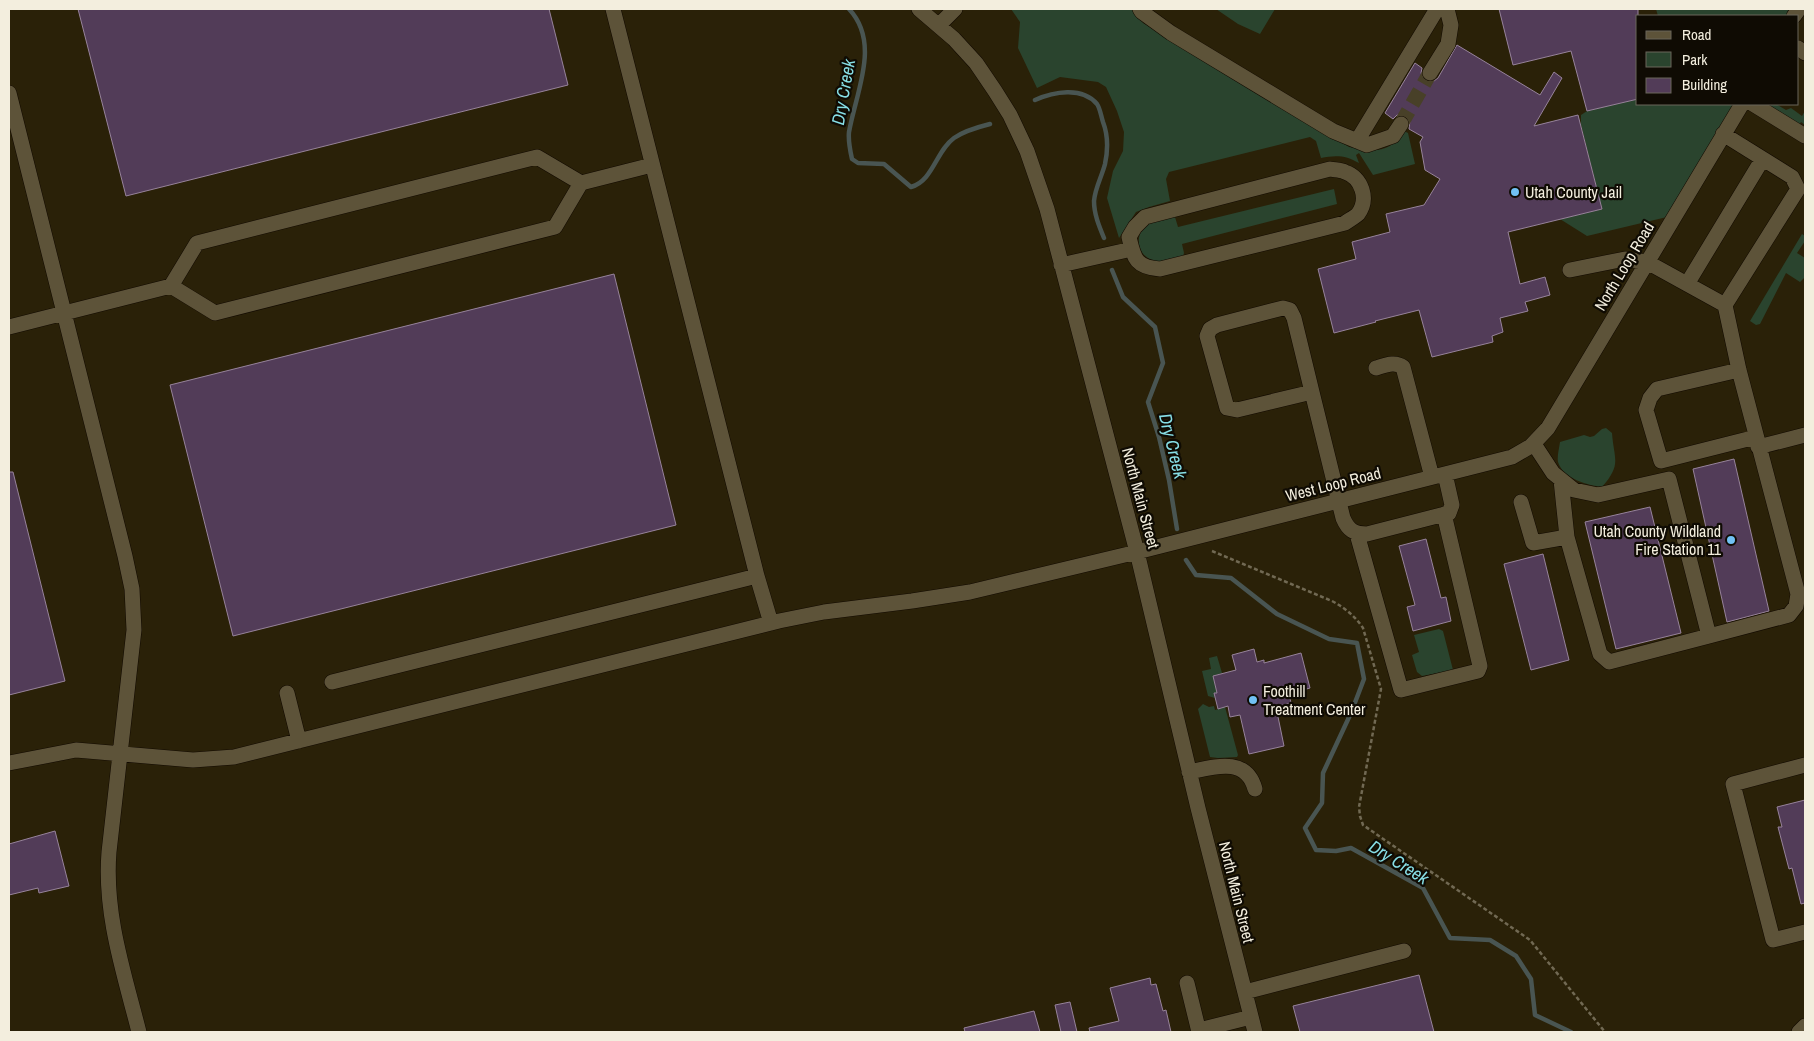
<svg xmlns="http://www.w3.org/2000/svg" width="1814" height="1041" font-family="'Archivo Narrow',sans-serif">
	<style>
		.green { fill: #2a442e }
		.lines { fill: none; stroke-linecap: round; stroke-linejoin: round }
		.stream { stroke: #495552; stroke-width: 4.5 }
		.building { fill: #523c58; stroke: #97839b }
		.minor-tunnel { stroke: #484028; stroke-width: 15; stroke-dasharray: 15 8; stroke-linecap: butt }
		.minor-casing { stroke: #120a00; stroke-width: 16 }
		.path { stroke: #716953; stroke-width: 2.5; stroke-dasharray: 4 2.5; stroke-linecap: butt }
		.minor { stroke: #5d5339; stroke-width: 15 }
		.poi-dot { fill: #71c1f4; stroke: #0f0b03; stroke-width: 2 }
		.labels { text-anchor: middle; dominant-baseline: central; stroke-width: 4.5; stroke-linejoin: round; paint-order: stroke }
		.poi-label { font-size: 16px; fill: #f3eede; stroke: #0f0b03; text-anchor: start }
		.street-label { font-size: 16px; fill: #f3eede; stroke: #0f0b03 }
		.water-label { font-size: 18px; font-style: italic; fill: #87dee5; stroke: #0f0b03 }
	</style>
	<rect width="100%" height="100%" fill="#2a2108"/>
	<path class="green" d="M1011,9H1133L1143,23L1349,147C1374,152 1389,154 1404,131L1408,133L1415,164L1373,175L1359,153L1356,155L1359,163C1346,155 1335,155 1321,158L1316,141L1310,137L1169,172L1166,179L1170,201L1149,207L1136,212L1119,238L1107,198L1113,171L1123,151L1124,132L1117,111L1106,87L1098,82L1060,77L1037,88L1018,48L1020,22Z
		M1216,9H1275L1260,34L1238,24Z
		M1656,9H1792L1788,16H1658Z
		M1638,99V104H1735L1667,217L1587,236L1560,219L1602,209L1581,125V115L1587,111Z
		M1764,104H1776L1786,110L1791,108L1802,116L1805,111V125L1801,122L1799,125Z
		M1334,189L1337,204L1182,244L1184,253L1183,256C1174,258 1164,262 1155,261C1137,257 1133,234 1148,224C1155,219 1167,219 1175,217L1178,227Z
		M1802,234L1805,236V241L1797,253L1805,258V277L1800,282L1786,273L1760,324L1756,325L1750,321Z
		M1606,428L1612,433C1614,460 1622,464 1602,487C1588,485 1563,479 1558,462C1557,456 1559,449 1560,442L1584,435L1590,437L1594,436L1602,429Z
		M1439,629L1443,631L1453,670L1422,676L1417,672L1412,655L1419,652L1414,635Z
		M1217,656L1222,673L1213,676L1217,693H1214L1215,698L1208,696L1202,671L1211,669L1209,658Z
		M1203,704L1209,707L1214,706L1215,710L1225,707L1238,755L1237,757L1218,758L1210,757L1198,709Z"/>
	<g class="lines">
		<path class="stream" d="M849,9C881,43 856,92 849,132C848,141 850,150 852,159L858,163L884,164L911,187C933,181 936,151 954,138C964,131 978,127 990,124
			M1035,100C1053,92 1082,86 1097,104C1100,108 1101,116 1103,122C1108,135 1108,150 1105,164C1102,176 1095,188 1094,201C1094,214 1099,226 1104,238
			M1112,270L1123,297L1155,327L1163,363L1148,402L1159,437L1169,480L1177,529
			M1186,560L1196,575L1231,578L1277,614L1329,639L1357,643L1364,679L1351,713L1323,773L1322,803L1305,828L1316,850L1336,851L1351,848L1423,888L1450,938L1490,940L1516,956L1531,979L1535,1015L1571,1032"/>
	</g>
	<path class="building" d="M78,9H549L568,85L126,196Z
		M1499,9H1638V99L1587,111L1571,51L1513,65Z
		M1457,45L1540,95L1554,72L1562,78L1534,126L1578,115L1602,209L1508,232L1520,284L1545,277L1550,295L1525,302L1528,311L1500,318L1503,332L1492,336L1493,342L1432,357L1419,310L1375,321L1376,322L1334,333L1318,269L1356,259L1352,242L1390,232L1386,214L1424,205L1440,179L1425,170L1420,142L1423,137L1409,129L1410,120L1406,116L1397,115L1393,119L1385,113L1415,63L1422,68L1421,73L1425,81H1434L1438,78Z
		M614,274L676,525L233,636L170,385Z
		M1734,459L1769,611L1727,622L1693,469Z
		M9,472H13L65,681L9,695Z
		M1650,507L1681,633L1616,649L1585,522Z
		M1426,539L1441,598L1446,597L1451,621L1413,631L1407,607L1415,605L1399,546Z
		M1543,554L1569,660L1531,670L1504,564Z
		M1254,649L1257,662L1264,660V663L1301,653L1310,688L1289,694L1291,703L1276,707L1284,746L1249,754L1240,715L1230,717L1228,706L1218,709L1214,693H1217L1213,676L1236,670L1232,655Z
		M1805,800V903L1801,904L1792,868L1789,869L1778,827H1782L1777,807Z
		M55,831L69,886L39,893L38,888L9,895V844Z
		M1419,975L1434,1032H1300L1293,1006Z
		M1150,978L1151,985L1156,984L1163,1011L1166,1010L1171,1032H1090L1089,1028L1119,1021L1110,988Z
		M1070,1002L1077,1032H1061L1055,1005Z
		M1034,1011L1040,1032H965L964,1028Z"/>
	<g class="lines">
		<path class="minor-tunnel" d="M1401,124L1430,73"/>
		<defs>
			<path id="minor" d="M613,9L757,576L771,623
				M919,9L954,39L976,63L995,91L1010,115L1027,151L1047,209L1137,552L1198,808L1255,1032
				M1140,9L1142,12L1171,33L1333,131L1367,145L1393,136L1401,124
				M1794,16L1799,9
				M939,25L955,9
				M1798,48L1805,53
				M1430,73L1448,44L1451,25L1447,9
				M9,93L125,556L132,589L134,630L109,852C104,914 124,973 139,1032
				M1753,104L1805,136
				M1723,134L1792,177L1798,189L1725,305
				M1357,141L1437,9
				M1330,169C1335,170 1341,170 1345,172C1362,178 1369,199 1358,214C1355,217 1349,220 1345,223L1160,269C1135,267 1134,258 1129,237L1135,227L1145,217Z
				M1061,265L1132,249
				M1570,270L1625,259L1647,262L1725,305L1739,370L1798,594L1796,606L1789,615L1709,636
				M1687,284L1762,160
				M171,286L197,243L537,157L581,183
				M9,327L171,286L215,313L555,227L581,183L652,165
				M1376,368C1386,365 1395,361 1403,367L1432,477
				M1739,370L1657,389L1650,398L1646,410L1661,461L1756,437
				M1312,392L1294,318L1290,310L1283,308L1217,325L1210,329L1207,336L1227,408L1237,410L1312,392L1343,518C1348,530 1354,534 1367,534L1449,513L1452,505L1445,474
				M1534,444L1553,473L1574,490L1598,495L1669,479L1709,636L1609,662L1600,654L1567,537L1561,480
				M1758,447L1805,435
				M1521,502L1533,543L1567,537
				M1357,534L1401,690L1478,671L1480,666L1444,514
				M332,682L757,576
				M287,693L299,741
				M9,763L76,750L193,760L234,757L779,621L824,612L912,601L970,592L1137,552L1512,457L1531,446L1548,428L1742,104
				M1805,765L1733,784L1773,940L1805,932
				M1189,772C1214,767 1246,756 1255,789
				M1187,983L1199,1032
				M1245,992L1404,951
				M1199,1030L1251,1017
				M1799,1032L1805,1026"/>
		</defs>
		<use href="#minor" class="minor-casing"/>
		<path class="path" d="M1212,551L1332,601C1345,608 1355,616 1363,628L1381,689L1359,807L1360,816L1363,825L1530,940L1605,1032"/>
		<use href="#minor" class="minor"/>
	</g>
	<g class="poi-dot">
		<circle cx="1515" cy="192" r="5"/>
		<circle cx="1731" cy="540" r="5"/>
		<circle cx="1253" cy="700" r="5"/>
	</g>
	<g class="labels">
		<g class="poi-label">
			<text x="1525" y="192">Utah County Jail</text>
			<text x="1721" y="531" text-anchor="end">Utah County Wildland<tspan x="1721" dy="18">Fire Station 11</tspan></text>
			<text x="1263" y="691">Foothill<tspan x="1263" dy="18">Treatment Center</tspan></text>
		</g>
		<g class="street-label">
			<text transform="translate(1624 266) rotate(-59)">North Loop Road</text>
			<text transform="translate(1333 484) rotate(-14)">West Loop Road</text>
			<text transform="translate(1141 498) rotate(75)">North Main Street</text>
			<text transform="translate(1237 892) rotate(76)">North Main Street</text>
		</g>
		<g class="water-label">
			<text transform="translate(843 92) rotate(-80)">Dry Creek</text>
			<text transform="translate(1173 446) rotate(76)">Dry Creek</text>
			<text transform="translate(1399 862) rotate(32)">Dry Creek</text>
		</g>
	</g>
	<rect width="1814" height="1041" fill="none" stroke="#f3eede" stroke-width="20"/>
	<rect x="1636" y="15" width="162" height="90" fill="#0f0b03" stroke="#6a665b"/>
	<rect x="1646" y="31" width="25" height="8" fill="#5d5339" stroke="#6a665b"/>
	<text x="1682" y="40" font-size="15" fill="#f3eede">Road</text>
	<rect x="1646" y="52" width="25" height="15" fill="#2a442e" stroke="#6a665b"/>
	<text x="1682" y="65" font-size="15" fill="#f3eede">Park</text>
	<rect x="1646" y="78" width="25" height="15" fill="#523c58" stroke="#6a665b"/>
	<text x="1682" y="90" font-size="15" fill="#f3eede">Building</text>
</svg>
